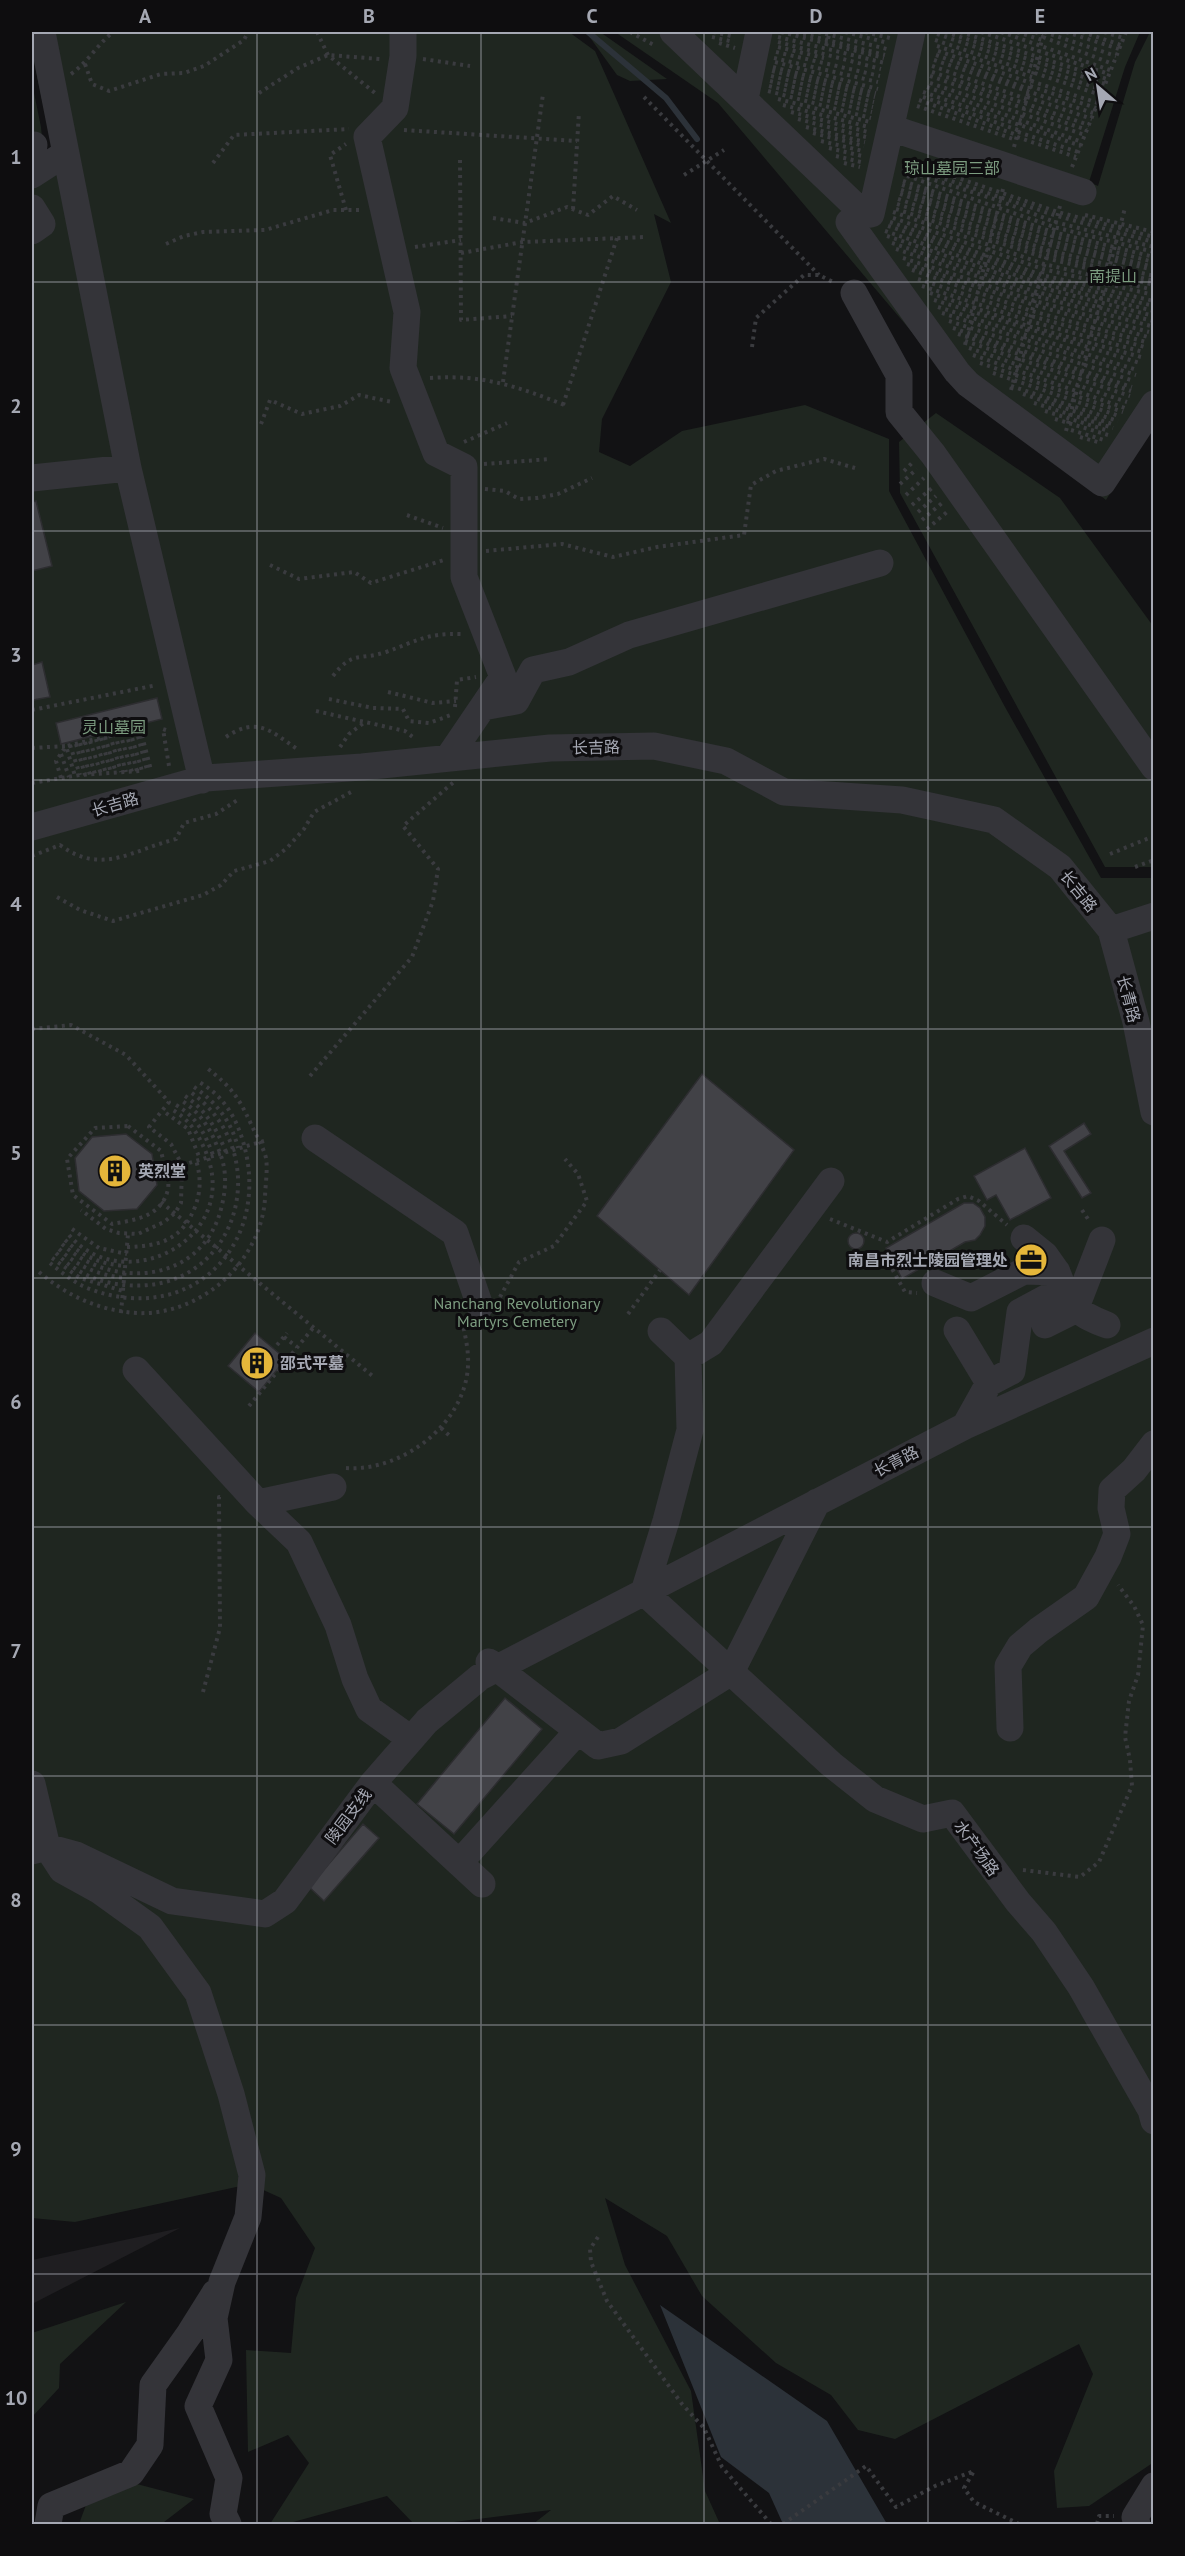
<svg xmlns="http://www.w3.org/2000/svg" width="1185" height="2556" font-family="'PT Sans','Noto Sans SC',sans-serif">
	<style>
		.built { fill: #1f1e21 }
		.green { fill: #1f2620 }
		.water { fill: #2c3239 }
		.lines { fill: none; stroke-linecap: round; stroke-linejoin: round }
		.stream { stroke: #2c3239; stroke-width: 6 }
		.building { fill: #424247; stroke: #2d2d30; stroke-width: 1.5 }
		.path { stroke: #3a3b3f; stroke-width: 4; stroke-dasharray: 3 4.5; stroke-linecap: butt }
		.minor { stroke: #343439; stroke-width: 27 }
		.grid { fill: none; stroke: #a5a8b3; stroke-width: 1.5; stroke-opacity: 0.55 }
		.labels { text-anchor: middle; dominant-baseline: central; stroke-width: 6; stroke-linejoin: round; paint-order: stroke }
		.park-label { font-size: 16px; fill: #7d9d81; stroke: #0e0d0f }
		.street-label { font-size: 16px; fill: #a5a8b3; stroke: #0e0d0f }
		.poi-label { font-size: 16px; font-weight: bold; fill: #a5a8b3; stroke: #0e0d0f; text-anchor: start }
		.neatline { fill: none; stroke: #a5a8b3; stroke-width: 2 }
		.grid-label { font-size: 20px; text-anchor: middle; font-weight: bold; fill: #a5a8b3 }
	</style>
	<rect width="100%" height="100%" fill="#121214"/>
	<path class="built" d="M180,2228L32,2304V2260Z"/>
	<path class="green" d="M32,32H569L595,51L671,223L654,214L671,282L602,419L599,452L630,466L682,431L805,405L889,439V491L1005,707L1101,878H1153L1154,2462L1089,2506L1057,2508L1054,2471L1093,2374L1079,2344L895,2439L858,2430L831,2395L776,2363L702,2296L667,2236L605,2198L625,2265L691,2391L705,2491L719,2522L723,2524H533L551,2510L438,2524H414L387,2496L286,2524H270L309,2463L288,2435L248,2452L246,2350L291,2353L296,2298L315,2248L281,2198L250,2184L75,2222L32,2218V169L52,147L32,52Z
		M586,32H600L667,79L630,81L617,75Z
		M615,32H1140L1125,67L1089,182L1098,186L1135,62L1150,32H1153V423L1106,500L955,383L718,103Z
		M32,83L41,127L43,149L32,160Z
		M936,413L1060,498L1153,626V867H1105L900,493L899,442Z
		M126,2302L60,2364L59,2388L32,2417V2333Z
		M133,2483L194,2499L164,2522L182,2524H79L86,2505Z"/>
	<path class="water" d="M660,2305L827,2421L887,2524H783L769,2493L721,2457Z"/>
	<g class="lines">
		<path class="stream" d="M588,32L666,98L697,139"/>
	</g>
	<path class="building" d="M36,501L52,566L32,571V502Z
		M42,662L50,697L33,700L32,665Z
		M157,698L162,719L61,744L56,723Z
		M702,1074L794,1150L689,1295L597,1216Z
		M1084,1123L1091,1134L1064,1151L1091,1193L1082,1198L1049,1146Z
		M126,1134L152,1154L157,1185L137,1209L104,1211L79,1191L75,1158L92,1137Z
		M1025,1148L1051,1198L1010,1220L996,1195L987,1200L974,1176Z
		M964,1203H973L980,1208L985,1217V1226L980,1235L975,1240L965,1242L902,1279L886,1248Z
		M848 1241a8 8 0 1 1 16 0a8 8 0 1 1-16 0Z
		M255,1333L286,1359L259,1392L228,1366Z
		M505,1698L542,1729L454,1834L417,1804Z
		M363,1824L379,1838L324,1901L309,1887Z"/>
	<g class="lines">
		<path class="path" d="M317,32L328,55L375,93
			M630,32L654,45
			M713,32L735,37
			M781,32L884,58
			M796,32L885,55
			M818,32L887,49
			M845,32L888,43
			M865,32L890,38
			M945,32L1105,84
			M960,32L1107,79
			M981,32L1109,74
			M1001,32L1110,70
			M1017,32L1042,40
			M1035,32L1043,35
			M1044,32L1116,56
			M1066,32L1119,49
			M1082,32L1121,45
			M1104,32L1123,38
			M937,34L1103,90
			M712,37L734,42
			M778,37L885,63
			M1043,37L1113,64
			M935,40L1101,95
			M778,42L881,69
			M719,43L735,48
			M826,46L830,32
			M937,46L1032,77
			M778,47L824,58
			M938,51L1031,83
			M776,52L880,76
			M936,55L1029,89
			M774,58L878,82
			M423,59L470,66
			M934,60L1093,113
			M775,62L878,89
			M85,64L92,84L109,91L161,74L184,73L204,66L244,40L248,32
			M932,66L1027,99
			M773,67L876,93
			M772,71L875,97
			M932,72L1089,125
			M71,74C88,62 97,45 113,32
			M771,76L874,102
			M930,76L1087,130
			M770,81L873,107
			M1031,81L1098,103
			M930,83L1085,135
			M769,86L872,112
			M1030,86L1096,108
			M927,87L1082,142
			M768,91L871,118
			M923,92L1081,146
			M259,93L298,68L328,55L380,59
			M644,97L819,275
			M923,97L1018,130
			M1027,97L1092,119
			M778,99L870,122
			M919,100L1017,135
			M783,105L869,127
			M917,106L1016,140
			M791,112L868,132
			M798,119L866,137
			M806,127L865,142
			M404,130L577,141
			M1018,132L1078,152
			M813,133L864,146
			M1017,137L1076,157
			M821,141L863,151
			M1014,147L1044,32
			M829,148L862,156
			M836,156L861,162
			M460,160L461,320L512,316
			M911,162L1058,212L1154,237
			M213,163L234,135L349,129
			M844,163L860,167
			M909,167L1057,216L1154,242
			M1072,167L1126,32
			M906,171L1000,201L1055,222L1154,247
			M684,175L724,150
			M907,176L1054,227L1154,252
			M903,181L1053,232L1154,257
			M902,185L1052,236L1154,262
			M901,190L1051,241L1154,267
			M900,194L1049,245L1154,270
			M898,199L1048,250L1154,276
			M897,204L1047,254L1154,281
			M573,209L579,112
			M896,209L1046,258L1154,285
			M346,210L330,155L346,144
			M893,212L1044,264L1154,290
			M1085,215L1154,232
			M493,218L525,223L567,207L588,215L613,196L637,210
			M893,218L1043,269L1154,295
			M890,222L1042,275L1154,301
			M888,226L1041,279L1154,306
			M885,231L1039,283L1154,311
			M887,236L1039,287L1154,316
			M892,243L1037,292L1153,321
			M166,244L184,236L203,232L265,230L333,210H362
			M415,247L461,240
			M896,249L1036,296L1151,326
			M461,253L523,242L645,237
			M903,258L1035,301L1149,332
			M907,264L1034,305L1148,337
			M912,270L1032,311L1146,342
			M918,279L1031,316L1145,347
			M922,286L1030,321L1143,352
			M930,293L1028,326L1141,357
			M934,300L1140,363
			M938,307L1137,370
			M942,313L1136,375
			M949,321L1134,381
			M953,328L1132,387
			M958,334L1131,391
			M965,341L1130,396
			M965,345L1003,189
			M752,347L756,318L804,275H819L835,283
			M969,348L1127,402
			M973,355L1125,408
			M980,363L1123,412
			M993,373L1119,416
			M430,378C483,374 519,387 567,406
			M503,382L543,94
			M1011,386L1118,421
			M1011,390L1060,206
			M1023,394L1115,425
			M1034,403L1113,428
			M563,405L617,238
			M1045,411L1109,431
			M1055,419L1108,435
			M261,424L270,400L302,414L340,406L359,395L392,402
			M1071,430L1104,440
			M1066,431L1125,208
			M1080,437L1101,443
			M464,442L507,423
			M484,464L551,459
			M904,471L912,463
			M900,484L917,469
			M485,489L505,491L519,499L537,498L558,494L592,478
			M906,495L924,478
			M912,505L932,488
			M918,512L936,496
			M407,515L443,528
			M922,520L942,503
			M927,529L947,512
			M486,551L562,544L613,557L657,547L744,535L751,485L776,471L824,459L855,468
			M270,565L299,579L354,572L371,583L444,560
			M333,676C353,650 359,661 386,652C417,641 426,633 462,634
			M388,692L433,703L456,701
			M329,699L373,708L403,709L409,721L429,723L451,715
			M455,707L457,680L476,677
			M32,710L157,685
			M316,711L405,731L414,738
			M140,728L151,770
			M136,729L147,770
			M166,730L163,729L169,766
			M130,731L142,771
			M126,732L137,771
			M120,733L132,772
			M115,734L126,772
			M110,735L121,772
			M105,737L116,773
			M226,737C257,716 271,731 297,749
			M101,738L111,773
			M96,739L106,774
			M90,741L101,774
			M85,742L95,774
			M80,743L90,775
			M76,744L85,775
			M70,745L80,775
			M340,747L349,734L365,722
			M32,748L66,746L75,776
			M61,754L69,777
			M61,778L56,761L66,746L143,728
			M32,783L80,775L141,771
			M1110,854L1154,836
			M32,856L60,845C102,876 132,850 176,839L184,823L216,814L239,799
			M1135,867L1154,860
			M57,897L80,910L113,921L203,895L221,885L234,871L270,861L287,848L304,829L314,812L353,791
			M32,1029L71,1025L126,1055L169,1102L149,1127L171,1144L182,1165L181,1203L175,1213L164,1222L138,1234L119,1233L106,1229L81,1210
			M310,1076L412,957L433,901L438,869L403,826L456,780
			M194,1087C216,1102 232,1122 238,1148
			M185,1096C206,1110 216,1128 226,1152
			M176,1105C197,1117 205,1134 213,1155
			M166,1113L188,1129L200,1159
			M128,1126L161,1151C163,1161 170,1178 168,1189C162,1217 134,1220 112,1224L73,1195L67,1159L95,1128Z
			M182,1165L264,1141
			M161,1202L375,1378
			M1082,1210L1090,1222
			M830,1219L887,1242L958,1199L968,1196L979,1201L1007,1225
			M72,1229L99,1248L127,1254
			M69,1235C124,1299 244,1239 205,1150C197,1132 189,1119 171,1109
			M65,1240C83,1257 101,1264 125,1266
			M62,1244C113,1291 202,1283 221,1209C227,1186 227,1167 217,1146C209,1126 199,1112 181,1100
			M127,1247C160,1246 182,1240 195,1207C201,1191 201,1177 196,1160
			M59,1249C78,1267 99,1275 124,1278
			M56,1253C74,1272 99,1283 125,1285C238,1296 279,1153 189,1091
			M885,1256L905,1292L917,1293
			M52,1258L80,1278L123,1291
			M50,1263C61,1272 73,1282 87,1288C192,1329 275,1242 242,1138C234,1114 222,1095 199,1082
			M39,1272C63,1292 89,1306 120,1311C190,1325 260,1268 265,1199C265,1186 268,1171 266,1158C263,1146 256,1135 251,1124C238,1096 231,1087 207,1068
			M500,1297L519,1262L554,1246L587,1201L578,1174L565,1159
			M121,1313L128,1234
			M628,1314L660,1270
			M284,1337L297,1347
			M277,1345L287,1333
			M249,1406L313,1328
			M441,1428L452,1438
			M346,1468C402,1472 465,1424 468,1366C469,1351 465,1335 462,1320
			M203,1692L220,1628L219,1497L222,1498
			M1023,1870L1080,1877L1099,1862L1132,1786L1130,1760L1125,1737L1129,1701L1138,1675L1143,1625L1134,1606L1118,1585
			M598,2237L590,2249L591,2262L607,2301L682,2404L704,2428L722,2467L771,2524
			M783,2524L866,2466L896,2507L935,2486L974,2471L964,2488L974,2502L1019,2524
			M1097,2524L1099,2516H1114"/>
		<path class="minor" d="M42,32L128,468L202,780
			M403,32V56L395,108L367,137L407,312L403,368L436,453L464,467V577L503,677L448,758
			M673,32L865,215L871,214L912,32
			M745,99L759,32
			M891,128L1083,192
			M32,147L34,145
			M32,175L66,153
			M32,208L42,224L32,231
			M865,215L849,222L957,372L968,384L1102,483L1154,404
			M854,293L899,375V412L933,454L1154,767
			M32,478L128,468
			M483,707L516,701L533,670L569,662L629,635L880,563
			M32,827L206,778L362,767L550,748L654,746L726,761L784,792L902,800L994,820L1060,867L1111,930L1136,1022L1154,1112
			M1111,930L1154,916
			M315,1138L455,1233L480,1306
			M1024,1238L1045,1255L1057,1272
			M935,1283L971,1298L1024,1271L1057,1272C1069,1305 1073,1312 1107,1325
			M1045,1325L1075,1310L1102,1240
			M957,1330L989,1383
			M688,1357L711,1343L831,1181
			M136,1370L258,1503L333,1487
			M965,1426L989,1383L1012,1371L1020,1312L1063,1289
			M258,1503L299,1542L338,1625L355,1679L369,1709L411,1739
			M644,1592L831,1764L875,1799L923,1819L952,1813L1018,1902L1044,1932L1081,1987L1151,2110L1154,2121
			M644,1592L666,1521L690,1430L688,1357L661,1331
			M489,1662L598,1746L621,1741L731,1672L817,1502
			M1010,1728L1008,1666L1020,1646L1039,1630L1086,1597L1108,1557L1117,1534L1111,1508L1112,1490L1134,1470L1154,1444
			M373,1783L482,1884
			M32,1784L47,1847L62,1870L100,1891L150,1927L198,1993L231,2094L252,2175L248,2217L222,2282L214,2318L219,2360L198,2406L229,2478L223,2514L228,2524
			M32,1851L47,1847L76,1855L172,1901L265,1914L285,1901L373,1783L427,1721L480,1677L965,1426L1154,1341
			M460,1862L578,1731
			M48,2524L51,2506L131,2473L150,2445L153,2385L190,2333L215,2293
			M1137,2524L1135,2517L1154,2486"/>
	</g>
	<path class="grid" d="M257,32V2524M481,32V2524M704,32V2524M928,32V2524M32,282H1154M32,531H1154M32,780H1154M32,1029H1154M32,1278H1154M32,1527H1154M32,1776H1154M32,2025H1154M32,2274H1154"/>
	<defs>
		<symbol id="building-disc" viewBox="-11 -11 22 22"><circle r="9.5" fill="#e5b63a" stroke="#0e0d0f"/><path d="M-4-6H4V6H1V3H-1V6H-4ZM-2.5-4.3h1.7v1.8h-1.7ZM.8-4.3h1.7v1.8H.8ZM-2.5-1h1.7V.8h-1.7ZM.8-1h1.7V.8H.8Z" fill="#111"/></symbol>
		<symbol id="office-disc" viewBox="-11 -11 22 22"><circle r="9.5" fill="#e5b63a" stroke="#0e0d0f"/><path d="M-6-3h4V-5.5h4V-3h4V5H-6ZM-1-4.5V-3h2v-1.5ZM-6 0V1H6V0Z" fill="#111"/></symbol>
	</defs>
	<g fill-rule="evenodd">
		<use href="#building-disc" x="96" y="1152" width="38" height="38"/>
		<use href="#office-disc" x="1012" y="1241" width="38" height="38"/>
		<use href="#building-disc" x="238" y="1344" width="38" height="38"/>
	</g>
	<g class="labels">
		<g class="park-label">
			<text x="952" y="168">琼山墓园三部</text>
			<text x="1113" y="276">南提山</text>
			<text x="114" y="727">灵山墓园</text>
			<text x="517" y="1303">Nanchang Revolutionary<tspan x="517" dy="18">Martyrs Cemetery</tspan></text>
		</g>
		<g class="street-label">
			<text transform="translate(596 747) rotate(-1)">长吉路</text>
			<text transform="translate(115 804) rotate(-16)">长吉路</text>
			<text transform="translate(1079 891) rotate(51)">长吉路</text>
			<text transform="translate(1129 999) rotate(75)">长青路</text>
			<text transform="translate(896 1461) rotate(-27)">长青路</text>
			<text transform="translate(348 1816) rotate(-53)">陵园支线</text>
			<text transform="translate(977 1848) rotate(54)">水产场路</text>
		</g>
		<g class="poi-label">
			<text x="138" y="1171">英烈堂</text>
			<text x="1008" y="1260" text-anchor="end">南昌市烈士陵园管理处</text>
			<text x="280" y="1363">邵式平墓</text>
		</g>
	</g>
	<rect width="1185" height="2556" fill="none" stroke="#0e0d0f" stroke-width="66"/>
	<g transform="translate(1098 87) rotate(331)" stroke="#0e0d0f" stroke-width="4.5" paint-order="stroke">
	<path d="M0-4.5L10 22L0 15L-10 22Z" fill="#a5a8b3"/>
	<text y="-9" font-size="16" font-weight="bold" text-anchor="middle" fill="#a5a8b3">N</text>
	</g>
	<rect x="33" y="33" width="1119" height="2490" class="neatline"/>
	<g class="grid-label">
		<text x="145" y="23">A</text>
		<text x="369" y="23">B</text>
		<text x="592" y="23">C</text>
		<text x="816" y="23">D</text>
		<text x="1040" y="23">E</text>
		<text x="16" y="164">1</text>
		<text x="16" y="413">2</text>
		<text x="16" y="662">3</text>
		<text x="16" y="911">4</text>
		<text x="16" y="1160">5</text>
		<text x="16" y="1409">6</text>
		<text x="16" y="1658">7</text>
		<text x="16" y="1907">8</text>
		<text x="16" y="2156">9</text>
		<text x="16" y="2405">10</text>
	</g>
</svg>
